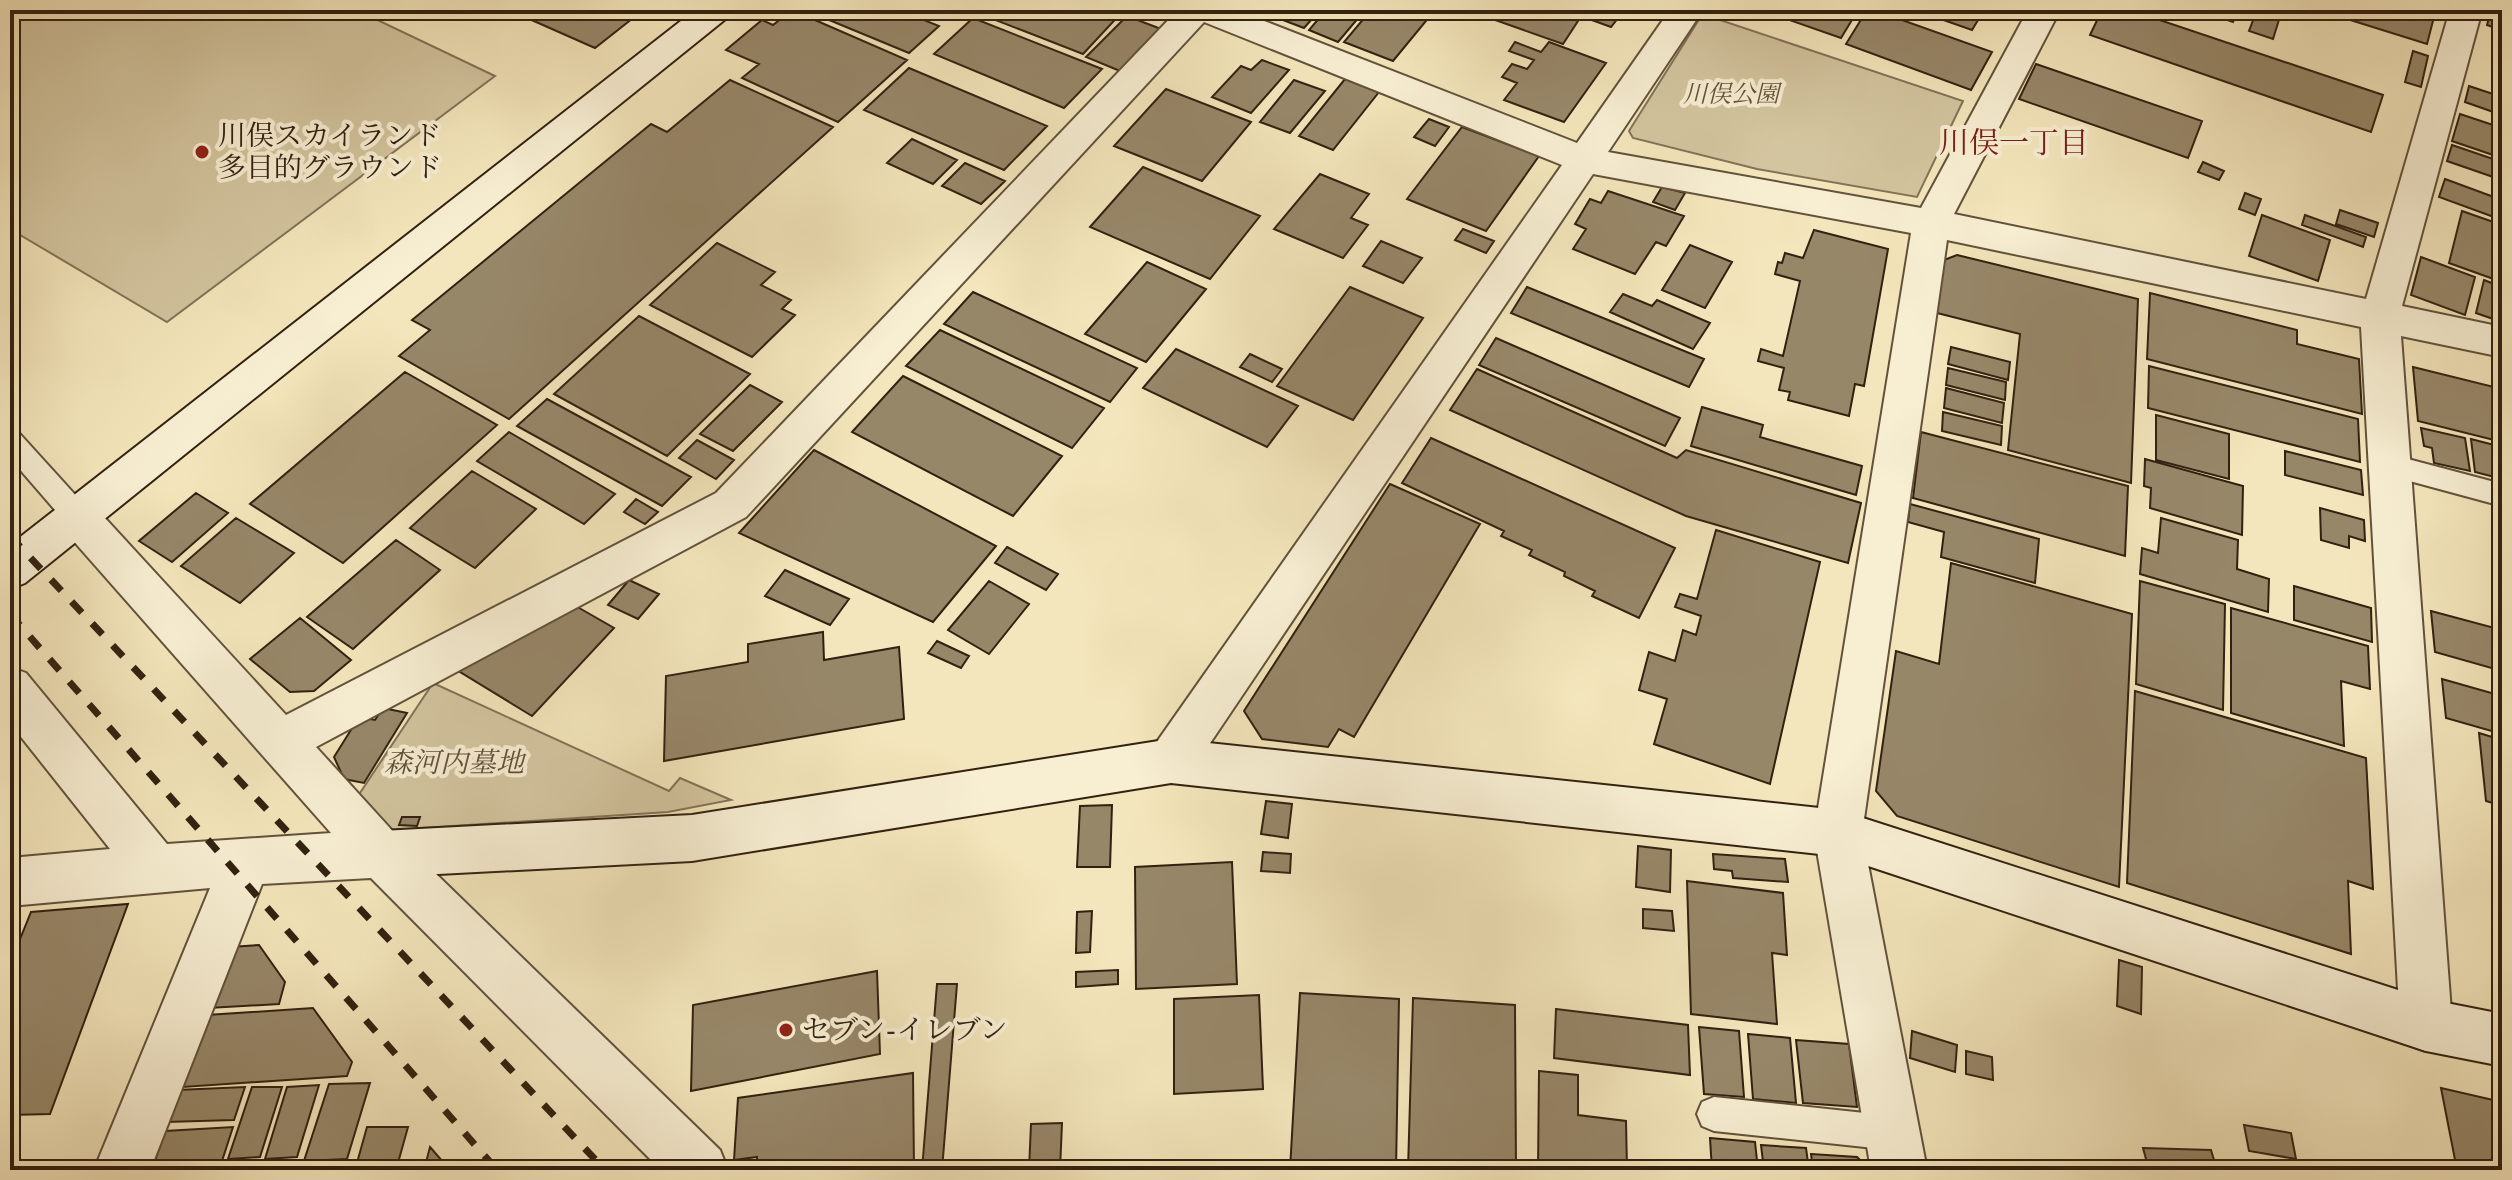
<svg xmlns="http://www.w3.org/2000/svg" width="2512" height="1180" font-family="'IM FELL Double Pica','Noto Serif JP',serif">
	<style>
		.green { fill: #d3c59f; stroke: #827358; stroke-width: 2 }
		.building { fill: #978769; stroke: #322110; stroke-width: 2 }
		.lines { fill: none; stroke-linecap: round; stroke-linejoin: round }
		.lane-casing { stroke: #62523b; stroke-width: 4 }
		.street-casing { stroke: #62523b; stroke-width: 4 }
		.secondary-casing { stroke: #322110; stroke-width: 4 }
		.lane { fill: #f8efd3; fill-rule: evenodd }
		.street { fill: #f8efd3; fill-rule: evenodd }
		.secondary { fill: #f8efd3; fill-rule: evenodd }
		.rail { stroke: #322110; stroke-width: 7; stroke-dasharray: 15 15; stroke-linecap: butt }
		.poi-dot { fill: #8f2418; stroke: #f8efd3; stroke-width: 3 }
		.labels { text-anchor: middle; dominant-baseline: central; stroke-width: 8; stroke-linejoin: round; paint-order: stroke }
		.far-park-label { font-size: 24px; font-style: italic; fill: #62523b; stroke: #f8efd3 }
		.poi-label { font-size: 28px; fill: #322110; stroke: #f8efd3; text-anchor: start }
		.park-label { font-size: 28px; font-style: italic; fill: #62523b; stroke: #f8efd3 }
		.neighbourhood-label { font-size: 30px; fill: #7a1f14; stroke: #f8efd3 }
	</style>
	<rect width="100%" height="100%" fill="#f4e6bc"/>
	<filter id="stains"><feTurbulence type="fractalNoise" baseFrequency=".0025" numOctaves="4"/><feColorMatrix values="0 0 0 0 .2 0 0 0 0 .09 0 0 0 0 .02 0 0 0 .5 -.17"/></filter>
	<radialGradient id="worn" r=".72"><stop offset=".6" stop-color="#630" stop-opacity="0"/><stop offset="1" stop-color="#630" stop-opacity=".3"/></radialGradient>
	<path class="green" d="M10,10H376L369,16L495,76L167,322L10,229Z
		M1711,17L1963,101L1917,197L1757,169L1633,138L1629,131L1700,18Z
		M433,683L669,791L680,778L731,800L668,812L376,831L354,802Z"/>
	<path class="building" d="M509,10H640L642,11L595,48Z
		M792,10L907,60L838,122L742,78L759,64L726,50L762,20L773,25Z
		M805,10H899L939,26L909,53Z
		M978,10H1124L1083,54L975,12Z
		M1292,10H1320L1304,28L1283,20Z
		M1326,10H1365L1338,42L1309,30Z
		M1371,10H1435L1393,61L1344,42Z
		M1467,10H1546L1578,21L1563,44Z
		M1614,10L1622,13L1611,27L1567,11Z
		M1761,10H1858L1841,38Z
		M1867,10H1874L1992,52L1971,90L1846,44Z
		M1915,10H1984L1972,30Z
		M2102,10H2130L2383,95L2371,132L2090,35Z
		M2199,10H2238L2233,22Z
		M2257,10H2282L2273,39L2249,31Z
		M2346,10H2413L2434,17L2427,44L2344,18Z
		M2491,10H2502V30L2487,25Z
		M1127,16L1161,29L1120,71L1086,57Z
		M973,18L1102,69L1064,108L934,54Z
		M1515,42L1541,52L1549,42L1606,63L1564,122L1504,100L1517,83L1502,77L1512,64L1527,69L1534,60L1509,51Z
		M2413,51L2428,56L2421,87L2405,82Z
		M1262,60L1289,70L1251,113L1212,97L1241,66L1251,70Z
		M2036,64L2202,121L2188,158L2019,99Z
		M909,68L1047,126L1004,170L864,110Z
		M1345,79L1379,92L1333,150L1299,136Z
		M730,80L833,127L509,419L399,356L430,330L412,320L651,124L667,132Z
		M1294,80L1325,91L1290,133L1260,122Z
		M2469,86L2502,97V115L2465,102Z
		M1166,89L1251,122L1202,181L1114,146Z
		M2460,114L2502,128V158L2452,141Z
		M1429,119L1449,127L1435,146L1414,137Z
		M1462,127L1539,156L1486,231L1407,199Z
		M912,139L957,160L933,184L887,163Z
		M2452,145L2502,162V180L2447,161Z
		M2203,162L2224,171L2219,180L2198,172Z
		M965,163L1005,181L981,204L942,186Z
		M1143,167L1260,216L1210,279L1090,227Z
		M1320,174L1369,194L1351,218L1368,225L1343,258L1274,229Z
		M2445,179L2502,200V220L2439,197Z
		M1662,187L1685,193L1675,210L1653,202Z
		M1608,191L1684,216L1666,246L1656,242L1635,274L1573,249L1586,229L1575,224L1590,199L1601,203Z
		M2245,193L2261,199L2255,215L2239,209Z
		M2340,210L2378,223L2374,237L2336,224Z
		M2462,211L2502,225V282L2449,263Z
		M2262,215L2330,240L2318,281L2249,256Z
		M2305,215L2366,237L2363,247L2302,225Z
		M1463,229L1494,241L1486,253L1455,240Z
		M1814,230L1888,249L1864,386L1855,384L1849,416L1788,400L1790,392L1779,390L1784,368L1758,361L1761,349L1783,356L1800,281L1775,274L1778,262L1782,263L1785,253L1803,258Z
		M1381,241L1422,258L1403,283L1363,266Z
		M717,243L775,272L761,285L791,300L782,309L795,315L752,357L650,305Z
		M1690,245L1732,262L1705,308L1662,290Z
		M1957,255L2138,299L2131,483L2008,450L2020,334L1937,313L1944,260Z
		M2421,257L2475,277L2465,315L2411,295Z
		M1147,262L1206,289L1146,362L1085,334Z
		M2484,280L2502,287V322L2476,313Z
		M1350,287L1423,318L1353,420L1277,386Z
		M1527,287L1704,359L1689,387L1511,313Z
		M973,292L1137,368L1110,402L944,324Z
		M2150,293L2297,330V344L2359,359L2362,414L2147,359Z
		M1623,294L1652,306L1657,300L1710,323L1693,349L1610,312Z
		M639,316L750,374L667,456L554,394Z
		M940,330L1104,408L1072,448L906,366Z
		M1496,338L1680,418L1665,446L1479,365Z
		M1951,347L2010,362L2008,380L1948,364Z
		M1176,349L1298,406L1267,447L1143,388Z
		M1250,354L1282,369L1272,382L1240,367Z
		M2149,366L2358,419L2360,462L2148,408Z
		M2413,367L2502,389V442L2418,421Z
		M1948,368L2006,382L2005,400L1946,385Z
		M1477,369L1677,458L1686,450L1861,503L1848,563L1686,516L1450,410Z
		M405,372L497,425L343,563L250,504Z
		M903,376L1062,456L1013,516L852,432Z
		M750,385L782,402L733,451L700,434Z
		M1946,388L2004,403L2002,423L1944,408Z
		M547,399L691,477L662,506L517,426Z
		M1702,407L1763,425L1760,437L1862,466L1856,495L1691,446Z
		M1943,412L2002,426L2001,445L1942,431Z
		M2156,415L2229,434V479L2156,460Z
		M2421,428L2465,438L2470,471L2434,463L2432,448L2424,446Z
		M509,432L615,494L584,524L477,461Z
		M1921,432L2128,486L2125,556L1913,498Z
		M1431,438L1675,548L1639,618L1592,596L1595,591L1564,576L1565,572L1529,555L1532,550L1501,536L1504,531L1402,483Z
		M2471,439L2502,447V479L2475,472Z
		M697,440L734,460L716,479L679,458Z
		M814,450L996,546L933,622L739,533Z
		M2285,451L2361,470L2363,495L2285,475Z
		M2145,459L2243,486L2242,535L2150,508L2151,488L2144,486Z
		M472,471L536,509L475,568L410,528Z
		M1390,484L1480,524L1354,737L1339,729L1328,747L1262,739L1244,711Z
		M196,493L228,513L172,562L139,541Z
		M636,499L658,512L645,524L624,512Z
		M1910,504L2039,539L2035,583L1941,557L1944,532L1908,522Z
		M2320,508L2364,520L2365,541L2349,536V548L2321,540Z
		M236,518L294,553L240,603L181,566Z
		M2161,518L2238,540L2237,569L2269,579L2268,612L2140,574L2142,548L2158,553Z
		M1716,530L1820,562L1770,784L1654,744L1667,699L1639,690L1649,652L1675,661L1683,630L1696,635L1701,616L1675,607L1680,594L1697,599Z
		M396,540L440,570L353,649L307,617Z
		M1007,547L1058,574L1046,590L995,563Z
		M1951,563L2132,614L2119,887L1897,816L1876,791L1896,651L1939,664Z
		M785,570L849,599L830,625L765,596Z
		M629,580L659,594L638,619L608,605Z
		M989,581L1029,604L989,654L948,630Z
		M2140,581L2225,604L2223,710L2136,684Z
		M2294,586L2371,608L2372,642L2294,620Z
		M574,605L614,628L532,716L452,667Z
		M2231,608L2368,646L2370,689L2341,681L2344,746L2231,713Z
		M2431,611L2502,630V671L2435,652Z
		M300,618L351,660L314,691L290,692L250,659Z
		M823,632L824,660L899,647L904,719L664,761L666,676L748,662V644Z
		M937,641L969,656L961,668L928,653Z
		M2442,679L2502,696V734L2446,718Z
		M2135,691L2366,758L2373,889L2348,881L2351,954L2127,883Z
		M383,708L407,713L364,783L344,779L334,757L359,717L375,720Z
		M2479,733L2502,740V806L2486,801Z
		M1266,801L1292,804L1288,838L1261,834Z
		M1112,805L1110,867H1077L1080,806Z
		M402,817H420L417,826L399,825Z
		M1638,846L1671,850L1670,892L1636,887Z
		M1263,852L1291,854L1290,873L1261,871Z
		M1713,854L1785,859L1788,882L1733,878L1732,871L1714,869Z
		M1232,862L1237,984L1136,989L1135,867Z
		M1687,881L1783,893L1787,955L1772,953L1777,1024L1691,1014Z
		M128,904L50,1114L10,1115V964L31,912Z
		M1643,909L1672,911L1674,931L1643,928Z
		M1092,911L1090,952L1076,953L1077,912Z
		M259,945L285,982L279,1004L209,1008L230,947Z
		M2119,960L2142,967L2141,1014L2117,1006Z
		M1118,970V984L1076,987V972Z
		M877,971L880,1054L691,1091L693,1005Z
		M937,984H957L942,1170H922Z
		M1300,993L1399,999L1396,1170H1290Z
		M1259,995L1263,1089L1174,1094V999Z
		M1413,998L1515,1005L1516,1170H1408Z
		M313,1008L352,1062L347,1076L183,1087L207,1015Z
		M1556,1009L1688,1025L1690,1075L1554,1058Z
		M1699,1027L1739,1031L1744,1097L1704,1094Z
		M1912,1031L1957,1045L1955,1072L1910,1058Z
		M1748,1034L1790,1038L1796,1103L1753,1099Z
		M1796,1040L1849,1044L1857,1107L1803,1103Z
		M1966,1051L1992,1057L1993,1080L1966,1074Z
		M1539,1071L1578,1075V1115L1626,1121L1627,1170H1538Z
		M913,1073L914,1170H757V1157L734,1160L738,1098Z
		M370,1083L347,1159L304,1161L329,1084Z
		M319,1085L297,1157L265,1159L287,1087Z
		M245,1087L234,1120L166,1122L177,1090Z
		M252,1087H282L260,1157L228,1159Z
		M2441,1088L2502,1102V1170H2457Z
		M1062,1123L1060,1170H1029L1031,1124Z
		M2244,1125L2291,1133L2296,1159L2249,1151Z
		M233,1127L222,1161L154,1164L165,1131Z
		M367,1127H408L396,1170H355Z
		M1710,1138L1755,1142L1758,1170H1712Z
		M1761,1145L1806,1148L1809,1170H1764Z
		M430,1147L450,1170H424Z
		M2143,1148L2211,1150L2217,1170H2149Z
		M1811,1154L1857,1157L1870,1170H1813Z"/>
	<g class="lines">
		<defs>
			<path id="lane" d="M10,430L19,433L88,509L92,517L88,525L78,528L68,525L10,458Z
				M2389,454L2502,484V506L2380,473L2376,465L2380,457Z
				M1714,1097L1893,1116L1905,1121L1910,1133L1905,1145L1893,1150L1714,1131L1702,1126L1697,1114L1702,1102Z"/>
			<path id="street" d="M1178,10H1236L1577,143L1670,10H1703L1608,152L1921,208L2028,10H2060L1954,214L2366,299L2450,10H2482L2402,306L2502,327V357L2401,336L2452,1025L2445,1044L2426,1051L2407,1044L2400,1025L2361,327L1947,240L1862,833L1927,1170H1871L1814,833L1911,233L1593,174L1188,776L1171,783L1154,776L1147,761L1154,746L1562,165L1204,22L746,517L316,747L398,837L720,1150L728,1170H661L371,878L262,884L150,1170H94L210,888L10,906V858L110,849L10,723V667L26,673L167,844L331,833L63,529L57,517L63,505L78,499L93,505L286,715L716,493Z"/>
			<path id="secondary" d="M695,10H732L728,17L25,583L10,589V545Z
				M1171,739L1838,810L2426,999L2502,1014V1066L2426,1051L1838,856L1171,783L692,861L381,877L364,871L356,854L364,837L381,831L692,815Z"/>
		</defs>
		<use href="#lane" class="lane-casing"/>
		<use href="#street" class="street-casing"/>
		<use href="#secondary" class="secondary-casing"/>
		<use href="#lane" class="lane"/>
		<use href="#street" class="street"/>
		<use href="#secondary" class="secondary"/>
		<path class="rail" d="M10,536L605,1170
			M10,614L497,1170"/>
	</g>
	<g class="poi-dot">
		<circle cx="202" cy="152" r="8"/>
		<circle cx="786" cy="1030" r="8"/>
	</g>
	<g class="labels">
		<g class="far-park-label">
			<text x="1731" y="94">川俣公園</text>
		</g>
		<g class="poi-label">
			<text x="218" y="136">川俣スカイランド<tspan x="218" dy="32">多目的グラウンド</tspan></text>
			<text x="802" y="1030">セブン-イレブン</text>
		</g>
		<g class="park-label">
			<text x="454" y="763">森河内墓地</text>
		</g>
		<g class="neighbourhood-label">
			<text x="2014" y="143">川俣一丁目</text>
		</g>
	</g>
	<rect width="2512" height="1180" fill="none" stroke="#f4e6bc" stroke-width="40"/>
	<rect x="12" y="12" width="2488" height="1156" fill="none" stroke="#322110" stroke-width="4"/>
	<rect x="20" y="20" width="2472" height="1140" fill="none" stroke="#322110" stroke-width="2"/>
	<rect width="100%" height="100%" filter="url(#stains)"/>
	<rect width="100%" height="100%" fill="url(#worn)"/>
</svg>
